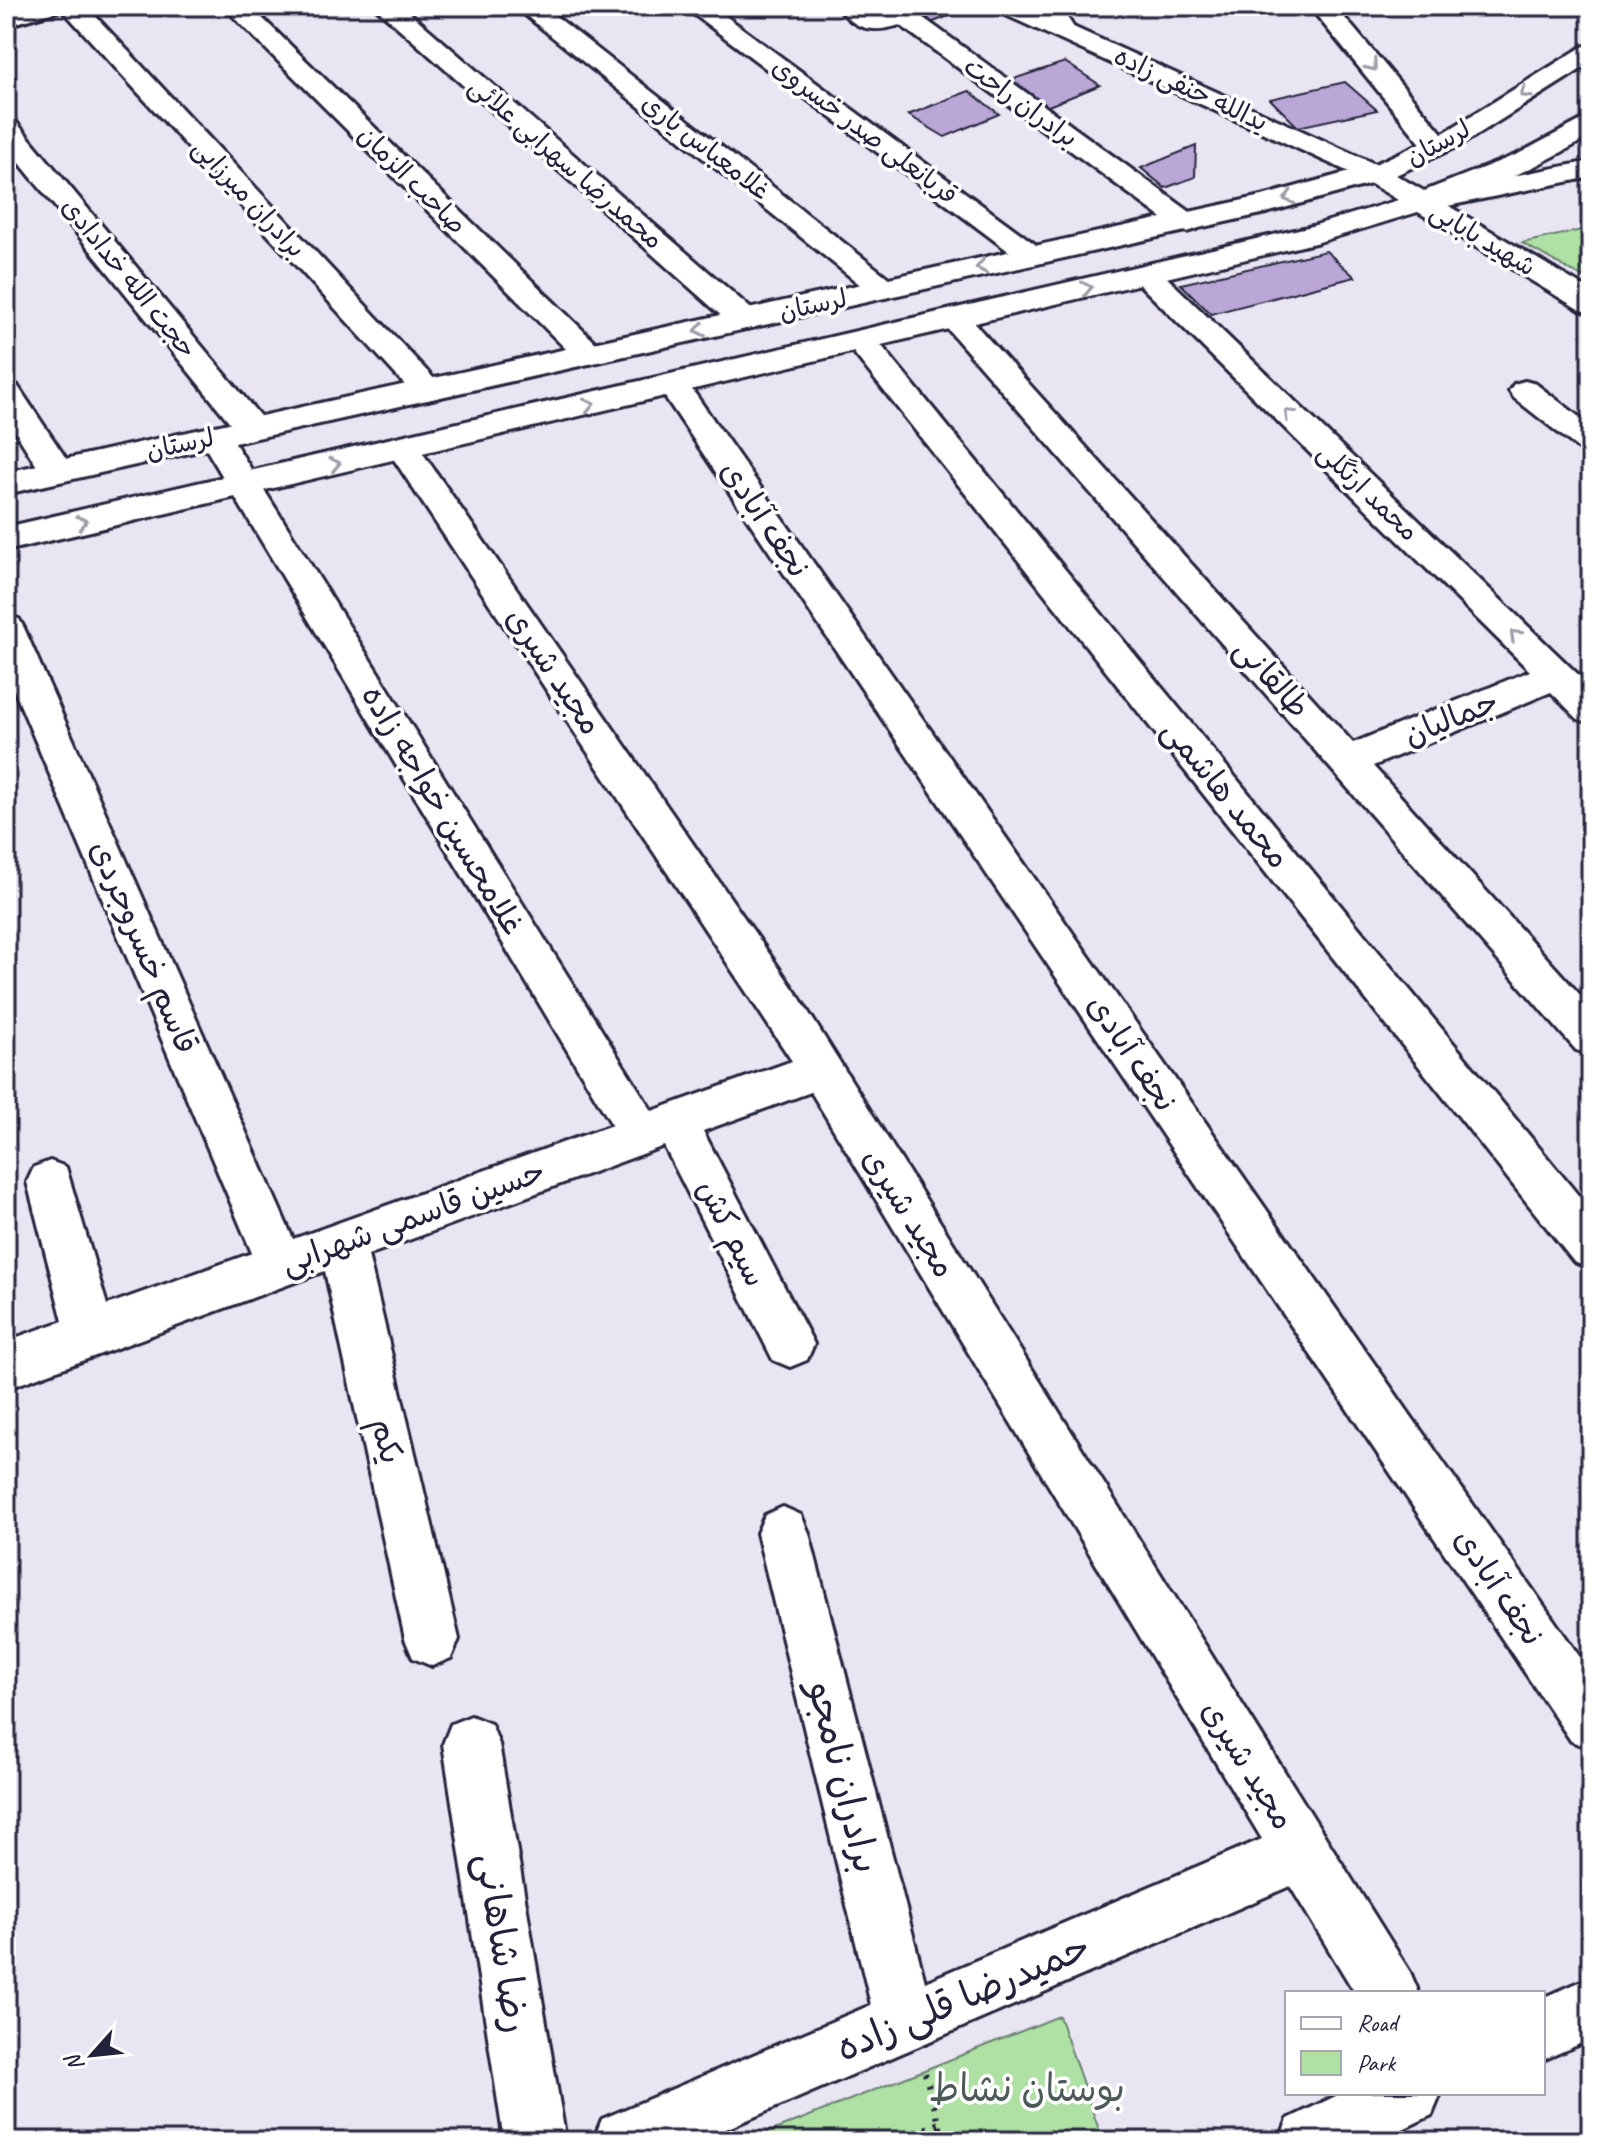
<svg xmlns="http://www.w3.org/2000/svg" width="1597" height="2147" font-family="Caveat,'Playpen Sans Arabic',sans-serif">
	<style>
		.green { fill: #aee1a3; stroke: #68826f; stroke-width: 2 }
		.building { fill: #baa7d7; stroke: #22223b; stroke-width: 2 }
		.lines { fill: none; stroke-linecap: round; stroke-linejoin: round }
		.minor-casing { stroke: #22223b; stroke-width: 6 }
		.tertiary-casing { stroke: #22223b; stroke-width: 6 }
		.secondary-casing { stroke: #22223b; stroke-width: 6 }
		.path { stroke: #22223b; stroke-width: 6; stroke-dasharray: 3 8; stroke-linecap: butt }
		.minor { fill: #fff; fill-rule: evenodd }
		.tertiary { fill: #fff; fill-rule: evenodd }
		.secondary { fill: #fff; fill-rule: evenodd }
		.oneway { stroke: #9c9ca7 }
		.labels { text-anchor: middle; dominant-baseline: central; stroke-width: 7; stroke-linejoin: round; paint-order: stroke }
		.far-street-label { font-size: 26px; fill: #22223b; stroke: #fff }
		.street-label { font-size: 32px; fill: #22223b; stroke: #fff }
		.near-street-label { font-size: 38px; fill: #22223b; stroke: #fff }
		.near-park-label { font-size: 38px; fill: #4c5b5a; stroke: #fff }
	</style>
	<rect width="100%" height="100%" fill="#eae5f3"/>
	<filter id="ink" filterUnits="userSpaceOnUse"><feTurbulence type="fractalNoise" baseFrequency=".0125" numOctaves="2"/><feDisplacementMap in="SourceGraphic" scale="16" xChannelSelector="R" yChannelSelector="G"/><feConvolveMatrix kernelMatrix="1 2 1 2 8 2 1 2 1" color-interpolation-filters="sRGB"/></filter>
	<g filter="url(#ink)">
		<path class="green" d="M1591,228V282L1522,243Z
			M1059,2016L1103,2141H747L777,2129Z"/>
		<path class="building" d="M944,6H966L967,9L928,24L917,16Z
			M1065,62L1100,85L1046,107L1010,80Z
			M1345,82L1377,110L1298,127L1270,99Z
			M969,91L999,114L945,137L908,115Z
			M1196,146L1195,177L1165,188L1141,168Z
			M1326,251L1355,277L1211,314L1181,284Z"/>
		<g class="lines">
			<defs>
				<path id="minor" d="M59,6H86L438,383L443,390L438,397L427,400L416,397Z
					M223,6H250L600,347L605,354L600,361L589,364L578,361Z
					M374,6H402L756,313L760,320L756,327L745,329L734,327Z
					M514,6H543L895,283L899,289L895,295L884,298L873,295Z
					M683,6H712L1043,250L1048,256L1043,262L1033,265L1023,262Z
					M837,6H867L879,15L906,6H940L937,12L922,17L1197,217L1201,223L1197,229L1187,232L1177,229L900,25C874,33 855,31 837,6Z
					M1034,6H1060L1076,31L1072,36H1054Z
					M1309,6H1335L1447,139L1451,145L1447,151L1437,153L1427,151Z
					M6,120L16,122L264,421L268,428L264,435L252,438L240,435L6,146Z
					M1591,161V177L1423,211L1413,208L1409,202L1413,196L1423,193Z
					M1146,265L1157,268L1591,687V723L1578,719L1551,692L1373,766L1591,1007V1055L1576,1050L939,319L943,313L954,310L965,313L1353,743L1530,671L1135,280L1131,274L1135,268Z
					M861,332L872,334L1591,1211V1269L1574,1262L850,348L845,341L850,334Z
					M673,375L684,378L1591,1673V1749L1571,1741L657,385L662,378Z
					M1525,381L1536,384L1591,426V452L1579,449L1514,398L1509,391L1514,384Z
					M6,382L17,385L69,463L74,471L69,479L57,482L45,479L6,417Z
					M215,427L227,430L231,437L652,1111L792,1061L387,449L391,442L403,438L415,442L799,997L1410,1972L1419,1993H1355L1290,1886L698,2141H593L602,2119L871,2005L757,1533L765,1515L783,1507L801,1515L809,1533L925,1982L1262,1839L811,1092L703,1131L814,1344L807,1360L790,1367L773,1360L664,1146L368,1255L459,1639L451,1658L432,1666L413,1658L405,1639L325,1271L6,1389V1341L63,1321L27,1182L34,1167L50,1161L66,1167L107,1305L252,1253L6,671V615L19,619L24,628L293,1239L612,1125L199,437L203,430Z
					M471,1716L491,1724L499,1744L566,2141H504L443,1744L451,1724Z"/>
				<path id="tertiary" d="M993,6H1027L1375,164L1445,132L1582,47L1591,44V63L1464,143L1396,175L1424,191L1518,154L1591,115V135C1545,164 1496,185 1444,203L1591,291V313L1580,310L1418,212L1319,242L6,551V527L1312,226L1398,200L1371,184L1266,213L6,494V472L1262,196L1349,172L997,11Z"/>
				<path id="secondary" d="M21,6H62L58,11L6,26V10Z
					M1591,1977V2039L1543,2060V1998Z
					M1342,2093H1441L1432,2115L1378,2141H1279L1288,2119Z"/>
			</defs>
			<use href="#minor" class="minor-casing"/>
			<use href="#tertiary" class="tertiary-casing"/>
			<use href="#secondary" class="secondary-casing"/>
			<path class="path" d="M925,2073L944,2141
				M895,2141L939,2123"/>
			<use href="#minor" class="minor"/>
			<use href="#tertiary" class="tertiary"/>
			<use href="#secondary" class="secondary"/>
		</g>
		<defs><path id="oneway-chevron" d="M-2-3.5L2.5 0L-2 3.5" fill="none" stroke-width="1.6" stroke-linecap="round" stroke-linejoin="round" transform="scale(2)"/></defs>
		<g class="oneway">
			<use href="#oneway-chevron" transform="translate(1372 66) rotate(50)"/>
			<use href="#oneway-chevron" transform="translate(1525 93) rotate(148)"/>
			<use href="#oneway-chevron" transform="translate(1289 198) rotate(164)"/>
			<use href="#oneway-chevron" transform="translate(981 267) rotate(168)"/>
			<use href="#oneway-chevron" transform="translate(1087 288) rotate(-13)"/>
			<use href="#oneway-chevron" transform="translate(700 330) rotate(168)"/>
			<use href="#oneway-chevron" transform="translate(589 405) rotate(-13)"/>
			<use href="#oneway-chevron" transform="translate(1289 414) rotate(-136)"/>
			<use href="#oneway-chevron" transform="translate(335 464) rotate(-13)"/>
			<use href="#oneway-chevron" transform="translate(82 522) rotate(-13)"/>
			<use href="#oneway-chevron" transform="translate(1515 635) rotate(-136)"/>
		</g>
	</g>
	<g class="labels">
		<g class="far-street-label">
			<text transform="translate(1191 89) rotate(25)">یدالله حنفی زاده</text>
			<text transform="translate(1021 102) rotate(36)">برادران راحت</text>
			<text transform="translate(865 131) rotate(37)">قربانعلی صدر خسروی</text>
			<text transform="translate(1438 143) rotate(-28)">لرستان</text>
			<text transform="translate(706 147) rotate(38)">غلامعباس یاری</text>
			<text transform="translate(566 163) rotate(41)">محمدرضا سهرابی علائی</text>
			<text transform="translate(412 180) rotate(45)">صاحب الزمان</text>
			<text transform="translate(249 198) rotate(47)">برادران میرزایی</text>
			<text transform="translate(1483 239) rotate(31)">شهید بابایی</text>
			<text transform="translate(129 278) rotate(51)">حجت الله خدادادی</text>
			<text transform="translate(813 305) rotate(-12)">لرستان</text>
			<text transform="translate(180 444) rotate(-12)">لرستان</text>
			<text transform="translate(1368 492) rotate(44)">محمد ارتگلی</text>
		</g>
		<g class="street-label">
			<text transform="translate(765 519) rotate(56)">نجف آبادی</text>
			<text transform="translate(554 671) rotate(56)">مجید شیری</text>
			<text transform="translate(1272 678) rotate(48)">طالقانی</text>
			<text transform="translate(1451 718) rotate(-22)">جمالیان</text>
			<text transform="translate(1226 794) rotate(51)">محمد هاشمی</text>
			<text transform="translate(443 810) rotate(59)">غلامحسین خواجه زاده</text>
			<text transform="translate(144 947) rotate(67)">قاسم خسروجردی</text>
			<text transform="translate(1132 1053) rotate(56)">نجف آبادی</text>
			<text transform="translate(909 1213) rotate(58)">مجید شیری</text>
			<text transform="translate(413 1217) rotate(-20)">حسین قاسمی شهرابی</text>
			<text transform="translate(732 1233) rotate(63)">سیم کش</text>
			<text transform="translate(387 1441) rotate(77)">یکم</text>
			<text transform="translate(1499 1587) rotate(56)">نجف آبادی</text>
			<text transform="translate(1248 1765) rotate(58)">مجید شیری</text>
		</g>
		<g class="near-street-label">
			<text transform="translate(844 1777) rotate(76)">برادران نامجو</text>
			<text transform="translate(503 1943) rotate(81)">رضا شاهانی</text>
			<text transform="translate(963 1997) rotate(-23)">حمیدرضا قلی زاده</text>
		</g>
		<g class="near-park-label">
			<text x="1027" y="2088">بوستان نشاط</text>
		</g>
	</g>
	<rect width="1597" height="2147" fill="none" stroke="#fff" stroke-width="32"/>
	<rect x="16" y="16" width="1565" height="2115" fill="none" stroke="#22223b" stroke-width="3" filter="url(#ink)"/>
	<rect x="1285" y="1991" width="260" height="104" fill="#ffffff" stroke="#a7a7b1" stroke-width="2"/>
	<rect x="1301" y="2017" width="40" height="12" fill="#ffffff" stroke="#a7a7b1" stroke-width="2"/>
	<text x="1357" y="2031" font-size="24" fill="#22223b">Road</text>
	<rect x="1301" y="2051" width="40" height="24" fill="#aee1a3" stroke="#a7a7b1" stroke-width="2"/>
	<text x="1357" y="2071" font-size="24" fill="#22223b">Park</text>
	<g transform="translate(92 2055) rotate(243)" stroke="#ffffff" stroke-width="6" paint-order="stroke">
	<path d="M0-6L14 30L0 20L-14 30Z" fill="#22223b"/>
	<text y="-12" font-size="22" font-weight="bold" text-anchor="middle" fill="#22223b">N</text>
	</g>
</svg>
